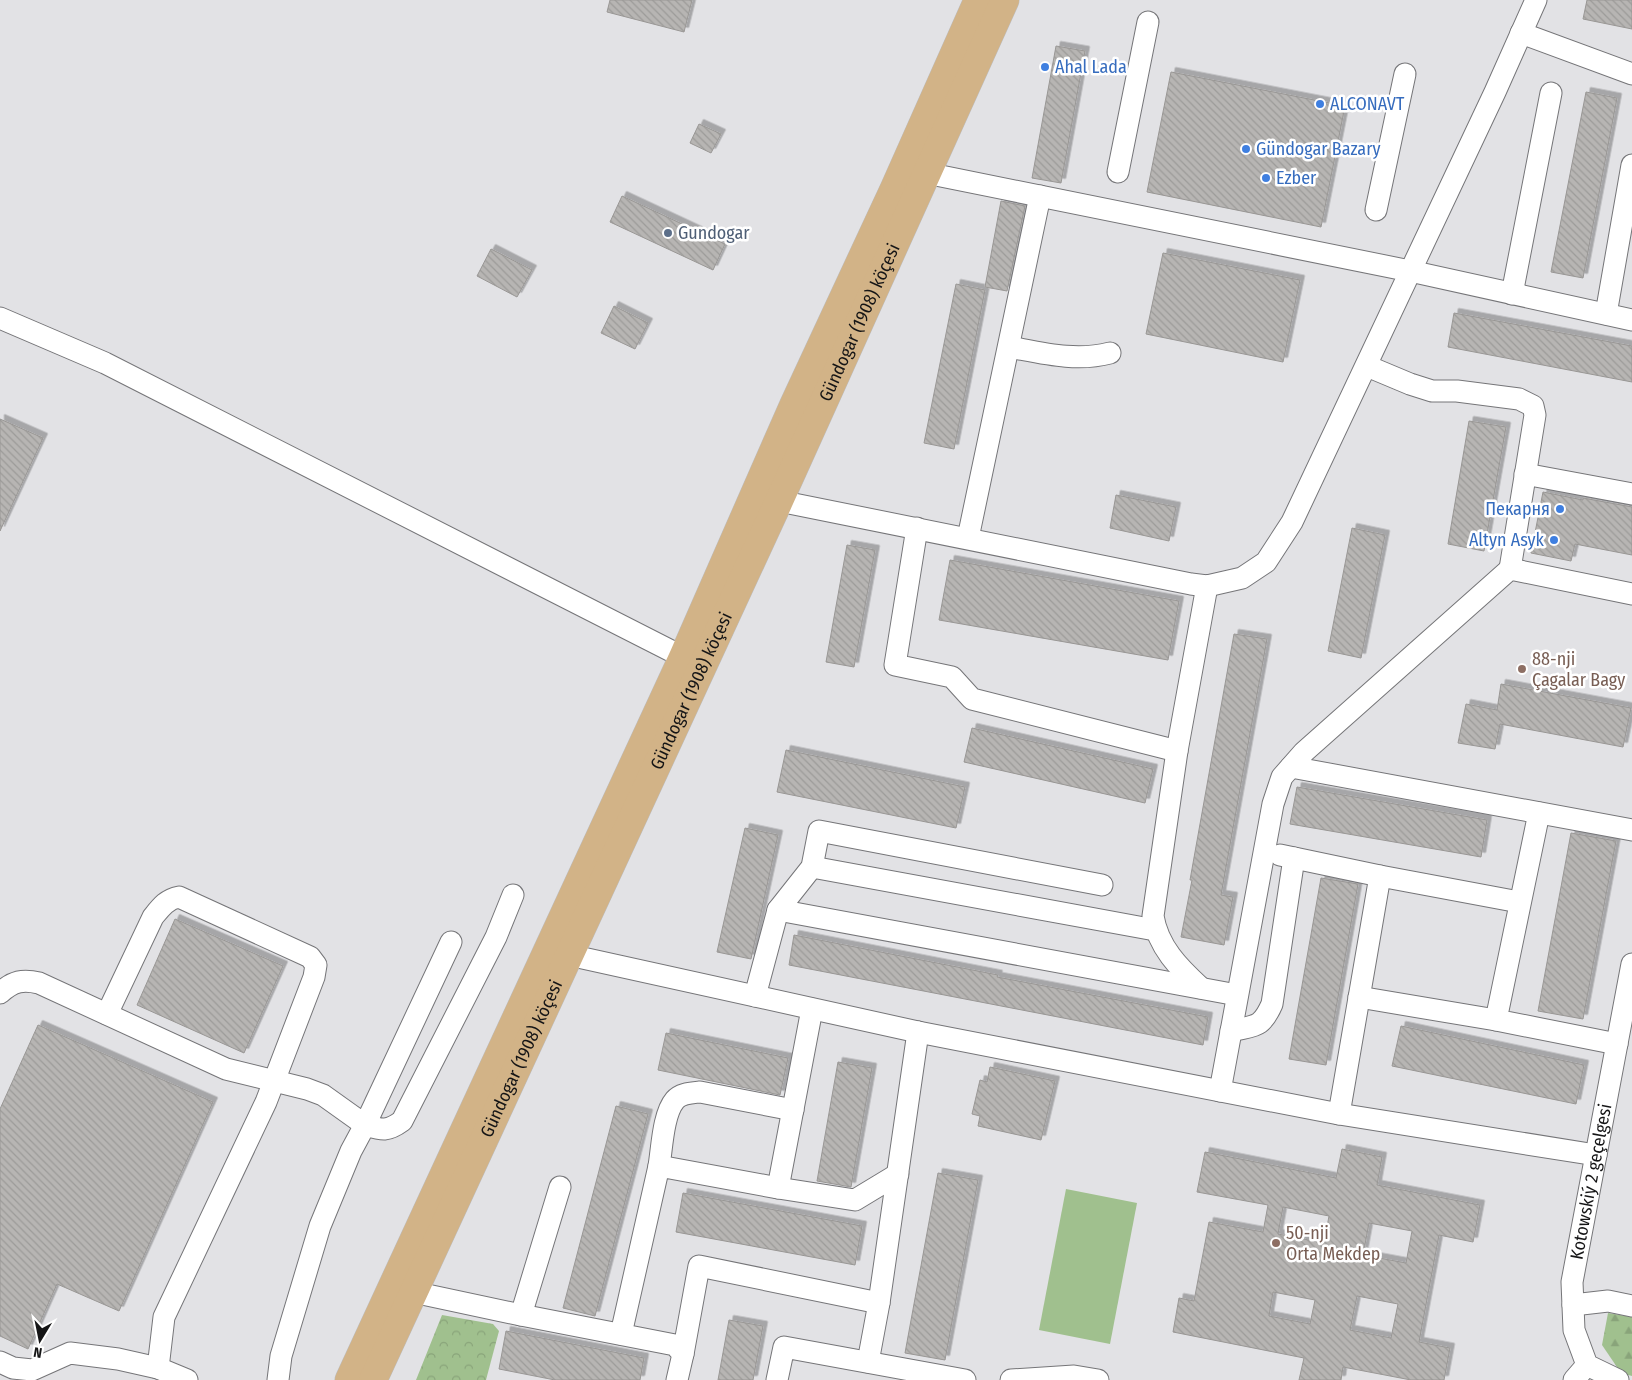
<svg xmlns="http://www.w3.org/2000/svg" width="1632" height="1380" font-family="'Fira Sans Condensed',sans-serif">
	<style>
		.forest { fill: url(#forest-firs) }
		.park { fill: url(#park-crowns) }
		.pitch { fill: #a0c08e }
		.building { fill: url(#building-back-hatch); stroke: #999795; fill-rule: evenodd; filter: url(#shadow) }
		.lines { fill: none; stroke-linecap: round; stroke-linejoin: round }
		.minor-casing { stroke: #757578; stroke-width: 23 }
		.major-casing { stroke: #bdbdbe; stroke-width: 29 }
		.minor { stroke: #fff; stroke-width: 21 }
		.major { stroke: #d2b387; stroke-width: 28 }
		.shop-dot { fill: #3f7fe0; stroke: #fff; stroke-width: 2 }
		.service-dot { fill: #5c6f8a; stroke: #fff; stroke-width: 2 }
		.education-dot { fill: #8d6e63; stroke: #fff; stroke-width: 2 }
		.labels { text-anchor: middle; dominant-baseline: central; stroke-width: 5; stroke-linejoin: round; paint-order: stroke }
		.shop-label { font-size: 18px; fill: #366cbe; stroke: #fff; text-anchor: start }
		.service-label { font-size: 18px; fill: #4e5e75; stroke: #fff; text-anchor: start }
		.street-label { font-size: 18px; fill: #151516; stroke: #fff }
		.education-label { font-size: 18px; fill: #785e54; stroke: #fff; text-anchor: start }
	</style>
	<defs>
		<pattern id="forest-firs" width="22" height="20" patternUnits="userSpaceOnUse" patternTransform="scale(1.25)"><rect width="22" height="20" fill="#a0c08e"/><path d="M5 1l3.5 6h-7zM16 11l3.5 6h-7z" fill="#89a47a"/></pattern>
		<pattern id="park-crowns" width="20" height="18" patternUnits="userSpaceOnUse" patternTransform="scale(1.25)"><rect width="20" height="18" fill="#a0c08e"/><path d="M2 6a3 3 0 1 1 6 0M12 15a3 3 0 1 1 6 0" fill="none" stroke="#89a47a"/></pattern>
		<pattern id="building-back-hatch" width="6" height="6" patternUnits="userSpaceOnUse" patternTransform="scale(1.25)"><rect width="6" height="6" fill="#b7b5b3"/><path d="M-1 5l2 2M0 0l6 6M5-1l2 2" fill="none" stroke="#9c9b99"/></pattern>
		<filter id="shadow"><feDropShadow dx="4.5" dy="-4.5" stdDeviation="0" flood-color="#0004"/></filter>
	</defs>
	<rect width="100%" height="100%" fill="#e2e2e5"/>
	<path class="forest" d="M1608,1313L1632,1317V1376L1621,1373L1602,1345Z"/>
	<path class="park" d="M442,1315L493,1324L499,1331L486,1380H416Z"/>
	<path class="pitch" d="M1066,1189L1137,1203L1110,1344L1039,1330Z"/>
	<path class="building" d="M610,0H692L684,32L607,12Z
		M1587,0H1632V29L1583,19Z
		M1056,46L1085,51L1061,183L1032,178Z
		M1171,72L1345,106L1321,227L1147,192Z
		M1586,92L1617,98L1583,278L1551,272Z
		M699,124L721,134L711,153L690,143Z
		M622,196L725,244L713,270L610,222Z
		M1001,201L1025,206L1007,291L985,287Z
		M491,249L532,270L517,297L477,276Z
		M1163,253L1300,280L1283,362L1146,334Z
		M956,284L985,290L954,449L924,443Z
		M614,306L648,323L635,349L601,333Z
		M1454,313L1632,346V382L1448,347Z
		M0,419L43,438L0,531Z
		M1469,421L1506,427L1484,551L1448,544Z
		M1543,492L1583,500V498L1632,507V555L1575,544L1571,561L1531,553Z
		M1116,495L1176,507L1169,541L1110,528Z
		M1352,528L1385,535L1361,658L1328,651Z
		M847,545L875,550L854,667L826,662Z
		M950,560L1179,601L1168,660L939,620Z
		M1234,634L1267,639L1221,895L1233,897L1224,945L1181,937L1192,880H1190Z
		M1501,684L1631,708L1623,747L1500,724L1495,749L1458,743L1466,704L1497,710Z
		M972,728L1153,769L1145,803L964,762Z
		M786,750L965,787L956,828L777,792Z
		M1297,787L1487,820L1481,857L1290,824Z
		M745,828L778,835L751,959L717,952Z
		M1571,833L1616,841L1583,1019L1538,1011Z
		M1321,878L1358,884L1326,1065L1289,1059Z
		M175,919L283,966L244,1053L137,1005Z
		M794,935L998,975L997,977L1208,1017L1203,1045L789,965Z
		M38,1025L213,1102L119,1311L57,1284L28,1349L0,1336V1109Z
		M1401,1026L1584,1065L1576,1104L1392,1066Z
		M666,1033L788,1058L780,1095L658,1070Z
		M838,1062L872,1068L851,1187L817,1181Z
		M990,1067L1055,1081L1041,1140L978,1126L980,1116L972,1114L980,1080L987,1082Z
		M616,1106L648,1114L595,1316L563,1308Z
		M1342,1149L1382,1157L1377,1185L1480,1205L1473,1242L1439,1235L1419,1342L1450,1348L1444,1380H1411L1343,1367L1341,1380H1299L1304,1358L1173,1332L1179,1298L1194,1301L1209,1222L1263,1232L1268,1205L1197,1192L1205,1152L1336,1178ZM1283,1207L1329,1216L1324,1243L1278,1234ZM1369,1223L1412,1231L1406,1263L1363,1255ZM1273,1292L1315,1300L1310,1324L1269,1316ZM1357,1296L1398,1304L1391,1338L1350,1330Z
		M938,1173L978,1180L945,1360L905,1353Z
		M683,1193L862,1226L855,1265L676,1232Z
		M729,1320L763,1326L753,1380H718Z
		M506,1331L644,1358L640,1380H555L499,1369Z"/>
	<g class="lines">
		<defs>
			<g id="minor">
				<path d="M1521,33L1632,74"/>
				<path d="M1118,172L1148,22"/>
				<path d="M926,173L1410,271L1632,320"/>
				<path d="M1376,210L1405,74"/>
				<path d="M1512,294L1551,93"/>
				<path d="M1606,314L1632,165"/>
				<path d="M0,318L105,363L683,657"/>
				<path d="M1009,347C1042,353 1076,362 1110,353"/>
				<path d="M1367,366L1410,384L1432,391H1457L1519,399L1533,406L1535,415L1510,569"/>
				<path d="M1525,474L1632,494"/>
				<path d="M765,496L779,501L1191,584L1207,586L1242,578L1266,562L1292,522L1495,92L1536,0"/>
				<path d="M917,528L895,665L952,677L972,699L1177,751"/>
				<path d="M968,538L1040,196"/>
				<path d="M1291,767L1632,830"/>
				<path d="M1539,813L1496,1020L1617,1044"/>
				<path d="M1280,855L1380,876"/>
				<path d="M812,867L1155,930"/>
				<path d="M778,910L1237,995"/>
				<path d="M569,955L918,1032L1339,1114L1596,1155"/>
				<path d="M1201,988C1179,968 1158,947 1153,916L1177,751L1207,586"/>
				<path d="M0,993C13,981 23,979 39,983L226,1069L307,1089L323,1095L365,1125L451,942"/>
				<path d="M755,996L778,910L812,867L819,831L1102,885"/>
				<path d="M1359,997L1496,1020"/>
				<path d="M107,1014L153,917C161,907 167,899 179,897L310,957L316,965L314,977L266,1102L164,1317L158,1368"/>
				<path d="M1231,1031C1255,1025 1261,1029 1272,1004L1294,858"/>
				<path d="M1220,1091L1273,804L1282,777L1304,752L1510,569L1632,594"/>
				<path d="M1339,1114L1380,876L1519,902"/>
				<path d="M659,1166C662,1148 663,1114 675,1100C681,1093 692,1093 700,1092L793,1110"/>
				<path d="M778,1188L855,1200L898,1174"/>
				<path d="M413,1292L521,1315L675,1345L683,1354L677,1380"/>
				<path d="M879,1303L918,1032"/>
				<path d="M1573,1305L1608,1301L1632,1306"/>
				<path d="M521,1315L560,1187"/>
				<path d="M621,1334L659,1166L778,1188L812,1009"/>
				<path d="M683,1354L699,1266L879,1303L868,1362"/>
				<path d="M0,1362L13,1368L32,1370L70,1353L118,1359L158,1368L187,1380"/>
				<path d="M278,1380L281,1356L320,1226L351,1151L365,1125C382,1130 387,1132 402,1121L496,937L513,895"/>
				<path d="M777,1380L784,1347L965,1380"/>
				<path d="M1011,1380L1074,1376L1098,1380"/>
				<path d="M1574,1380L1587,1365"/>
				<path id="s1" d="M1618,1380L1587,1365L1574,1330L1572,1282L1632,964"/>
			</g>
			<g id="major">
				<path d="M349,1380L683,657L794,404L894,189L978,0"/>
				<path id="s2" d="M373,1380L779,501L1005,0"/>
			</g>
		</defs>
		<use href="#minor" class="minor-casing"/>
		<use href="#major" class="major-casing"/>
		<use href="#minor" class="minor"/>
		<use href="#major" class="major"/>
	</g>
	<g class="shop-dot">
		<circle cx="1045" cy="67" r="5"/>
		<circle cx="1320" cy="104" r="5"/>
		<circle cx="1246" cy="149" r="5"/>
		<circle cx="1266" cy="178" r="5"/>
		<circle cx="1560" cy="509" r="5"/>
		<circle cx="1554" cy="540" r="5"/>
	</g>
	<circle class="service-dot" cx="668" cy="233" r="5"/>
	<g class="education-dot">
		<circle cx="1522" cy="669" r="5"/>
		<circle cx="1276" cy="1243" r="5"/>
	</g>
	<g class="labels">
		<g class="shop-label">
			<text x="1055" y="67">Ahal Lada</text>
			<text x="1330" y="104">ALCONAVT</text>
			<text x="1256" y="149">Gündogar Bazary</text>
			<text x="1276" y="178">Ezber</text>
			<text x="1550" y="509" text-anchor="end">Пекарня</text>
			<text x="1544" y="540" text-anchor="end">Altyn Asyk</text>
		</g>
		<g class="service-label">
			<text x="678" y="233">Gundogar</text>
		</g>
		<g class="street-label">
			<text stroke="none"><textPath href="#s2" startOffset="1164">Gündogar (1908) köçesi</textPath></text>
			<text stroke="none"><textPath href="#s2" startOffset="759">Gündogar (1908) köçesi</textPath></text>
			<text stroke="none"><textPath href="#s2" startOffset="354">Gündogar (1908) köçesi</textPath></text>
			<text stroke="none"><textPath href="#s1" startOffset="222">Kotowskiý 2 geçelgesi</textPath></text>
		</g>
		<g class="education-label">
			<text x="1532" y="659">88-nji<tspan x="1532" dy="21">Çagalar Bagy</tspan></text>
			<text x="1286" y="1233">50-nji<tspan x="1286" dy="21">Orta Mekdep</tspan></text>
		</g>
	</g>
	<g transform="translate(40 1340) rotate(190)" stroke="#ffffff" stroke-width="4" paint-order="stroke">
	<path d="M0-4L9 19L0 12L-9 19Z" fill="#151516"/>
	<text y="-8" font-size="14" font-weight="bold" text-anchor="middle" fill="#151516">N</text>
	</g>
</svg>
